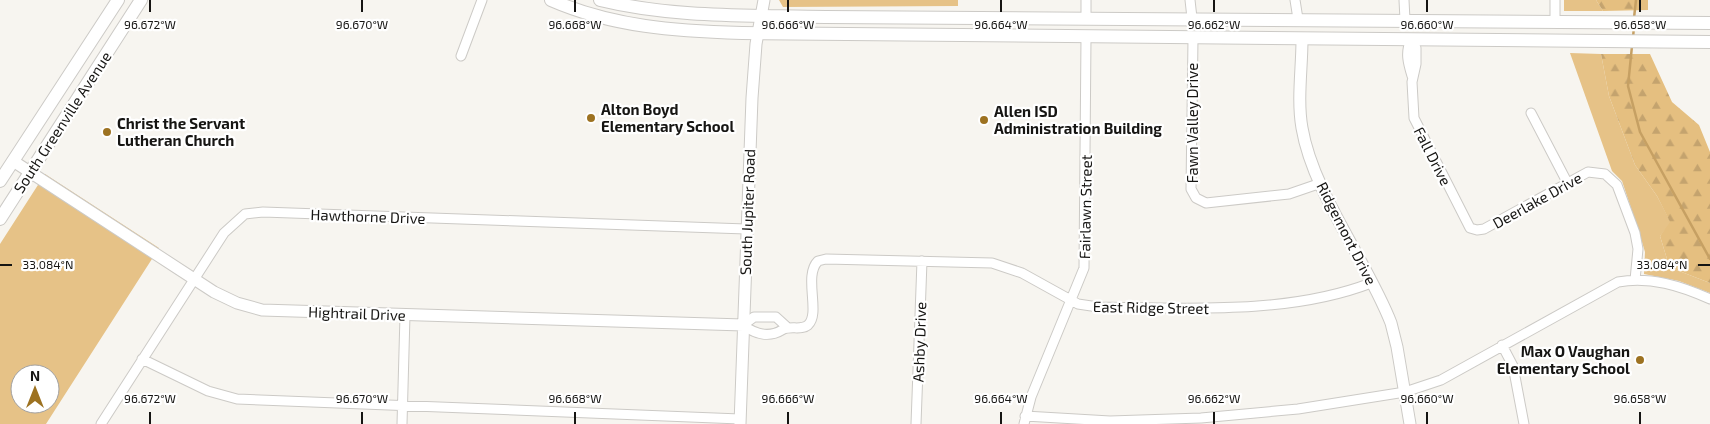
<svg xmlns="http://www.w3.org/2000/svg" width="1710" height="424" font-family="'Exo 2',sans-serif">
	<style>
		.grass { fill: #e6c287; fill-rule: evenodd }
		.forest { fill: url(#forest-firs) }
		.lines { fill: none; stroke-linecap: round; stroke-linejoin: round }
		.stream { stroke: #c6a063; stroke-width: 2.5 }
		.minor-casing { stroke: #cccac6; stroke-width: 11 }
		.tertiary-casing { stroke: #cccac6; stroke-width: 13 }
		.secondary-casing { stroke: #cccac6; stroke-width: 14 }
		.minor { stroke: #fff; stroke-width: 9 }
		.tertiary { stroke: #fff; stroke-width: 11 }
		.secondary { stroke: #fff; stroke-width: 12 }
		.ticks { fill: none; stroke: #161513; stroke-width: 2 }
		.poi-dot { fill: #9d7221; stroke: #fff; stroke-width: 2 }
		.labels { text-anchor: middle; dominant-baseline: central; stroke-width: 4.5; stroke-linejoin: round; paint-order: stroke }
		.poi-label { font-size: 15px; font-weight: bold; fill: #161513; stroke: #fff; text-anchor: start }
		.street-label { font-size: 15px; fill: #161513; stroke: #fff }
		.ticks-label { font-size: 12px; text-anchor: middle; fill: #161513; stroke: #fff; stroke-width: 4.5; stroke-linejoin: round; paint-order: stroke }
	</style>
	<defs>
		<pattern id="forest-firs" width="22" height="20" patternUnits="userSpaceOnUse" patternTransform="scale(1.25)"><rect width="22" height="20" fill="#e5bf80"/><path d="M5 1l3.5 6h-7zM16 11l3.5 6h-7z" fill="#c4a36e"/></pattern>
	</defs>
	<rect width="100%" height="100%" fill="#f7f5f0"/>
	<path class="grass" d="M779,0H958V6L783,7Z
		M1564,0H1596L1603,11H1564Z
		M1570,53L1601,54L1609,96L1635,165L1657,196L1671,223L1660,236L1667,259L1674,269L1710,283V293L1679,281L1644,274L1645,252L1639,232L1622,181L1612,171Z
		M45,174L159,248L46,424H0V244ZM20,374H50V404H20Z"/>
	<path class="forest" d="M1596,0H1648V10L1603,11Z
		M1601,54H1650L1672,102L1699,125L1710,152V283L1674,269L1667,259L1660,236L1670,222L1657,196L1635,165L1609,96Z"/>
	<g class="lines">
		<path class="stream" d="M1634,18L1636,0
			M1633,38L1634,26
			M1632,46L1628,86L1640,132L1710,259"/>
		<defs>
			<path id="minor" d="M1086,0V18
				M1190,0L1192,18
				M1295,0L1298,19
				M1404,0L1405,20
				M1555,22V0
				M1193,39L1191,189L1196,198L1206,203L1289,194L1321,183
				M461,56L482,0
				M1412,76C1408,63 1405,52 1411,40L1416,48V64L1412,82L1414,118L1470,228L1477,230L1484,229L1588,172L1605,174L1617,185L1635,233L1638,249L1635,280
				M1531,113L1567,182
				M787,327L776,317H754L743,325C755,334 769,338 782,330C790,325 801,331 808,325C821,313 803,276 818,261L826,259L992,263L1022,273L1078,304L1098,307C1186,308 1288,315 1371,283
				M1502,345L1513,366L1524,424
				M142,359L208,391L237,399L740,419
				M1025,416L1110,421L1201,418L1298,409L1405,392L1441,380L1618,282C1650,276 1681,286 1710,299
				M101,424L224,233L245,214L263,212L746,229
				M402,424L405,315
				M916,424L922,261
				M1024,424L1031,397L1084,268L1086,38"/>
			<path id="tertiary" d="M1302,40C1302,68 1297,100 1302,128C1313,193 1367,261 1391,323L1397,347L1410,424
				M13,161L214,292L237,303L262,310L743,325
				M740,424L752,98L756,44L764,0"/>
			<path id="secondary" d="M551,0C613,27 676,31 742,33L1710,42
				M600,0C673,18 751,15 826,17L1710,23
				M0,181L118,0
				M0,219L141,0"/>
		</defs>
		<use href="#minor" class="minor-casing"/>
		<use href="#tertiary" class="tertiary-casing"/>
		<use href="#secondary" class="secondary-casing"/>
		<use href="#minor" class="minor"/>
		<use href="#tertiary" class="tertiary"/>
		<use href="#secondary" class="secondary"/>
	</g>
	<path class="ticks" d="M150,0V12M362,0V12M575,0V12M788,0V12M1001,0V12M1214,0V12M1427,0V12M1640,0V12M0,265H12M1698,265H1710M150,412V424M362,412V424M575,412V424M788,412V424M1001,412V424M1214,412V424M1427,412V424M1640,412V424"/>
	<g class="poi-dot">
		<circle cx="591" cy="118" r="5"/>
		<circle cx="984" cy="120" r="5"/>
		<circle cx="107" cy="132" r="5"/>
		<circle cx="1640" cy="360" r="5"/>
	</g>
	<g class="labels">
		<g class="poi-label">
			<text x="601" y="109">Alton Boyd<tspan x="601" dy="17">Elementary School</tspan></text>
			<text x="994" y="111">Allen ISD<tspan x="994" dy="17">Administration Building</tspan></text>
			<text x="117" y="123">Christ the Servant<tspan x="117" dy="17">Lutheran Church</tspan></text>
			<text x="1630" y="351" text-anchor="end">Max O Vaughan<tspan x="1630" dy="17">Elementary School</tspan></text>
		</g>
		<g class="street-label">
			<text transform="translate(62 122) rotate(-57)">South Greenville Avenue</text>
			<text transform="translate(1192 123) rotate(-90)">Fawn Valley Drive</text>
			<text transform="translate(1433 156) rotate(63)">Fall Drive</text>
			<text transform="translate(1537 200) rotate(-29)">Deerlake Drive</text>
			<text transform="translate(1085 207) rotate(-89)">Fairlawn Street</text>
			<text transform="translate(747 212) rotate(-88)">South Jupiter Road</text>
			<text transform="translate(368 216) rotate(2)">Hawthorne Drive</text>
			<text transform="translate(1347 233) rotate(63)">Ridgemont Drive</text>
			<text transform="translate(1151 307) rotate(1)">East Ridge Street</text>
			<text transform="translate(357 313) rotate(2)">Hightrail Drive</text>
			<text transform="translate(919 342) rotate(-88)">Ashby Drive</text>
		</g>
	</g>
	<g class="ticks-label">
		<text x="150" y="29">96.672°W</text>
		<text x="362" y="29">96.670°W</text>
		<text x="575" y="29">96.668°W</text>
		<text x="788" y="29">96.666°W</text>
		<text x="1001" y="29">96.664°W</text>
		<text x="1214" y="29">96.662°W</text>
		<text x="1427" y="29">96.660°W</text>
		<text x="1640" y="29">96.658°W</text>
		<text x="48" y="269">33.084°N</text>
		<text x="1662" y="269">33.084°N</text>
		<text x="150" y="403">96.672°W</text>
		<text x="362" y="403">96.670°W</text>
		<text x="575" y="403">96.668°W</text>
		<text x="788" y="403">96.666°W</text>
		<text x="1001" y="403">96.664°W</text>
		<text x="1214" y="403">96.662°W</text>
		<text x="1427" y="403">96.660°W</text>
		<text x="1640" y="403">96.658°W</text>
	</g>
	<g transform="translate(35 389)"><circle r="24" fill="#ffffff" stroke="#a2a1a1"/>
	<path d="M0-4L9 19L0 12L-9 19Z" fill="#9d7221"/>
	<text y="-8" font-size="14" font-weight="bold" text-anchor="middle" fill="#161513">N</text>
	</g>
</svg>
